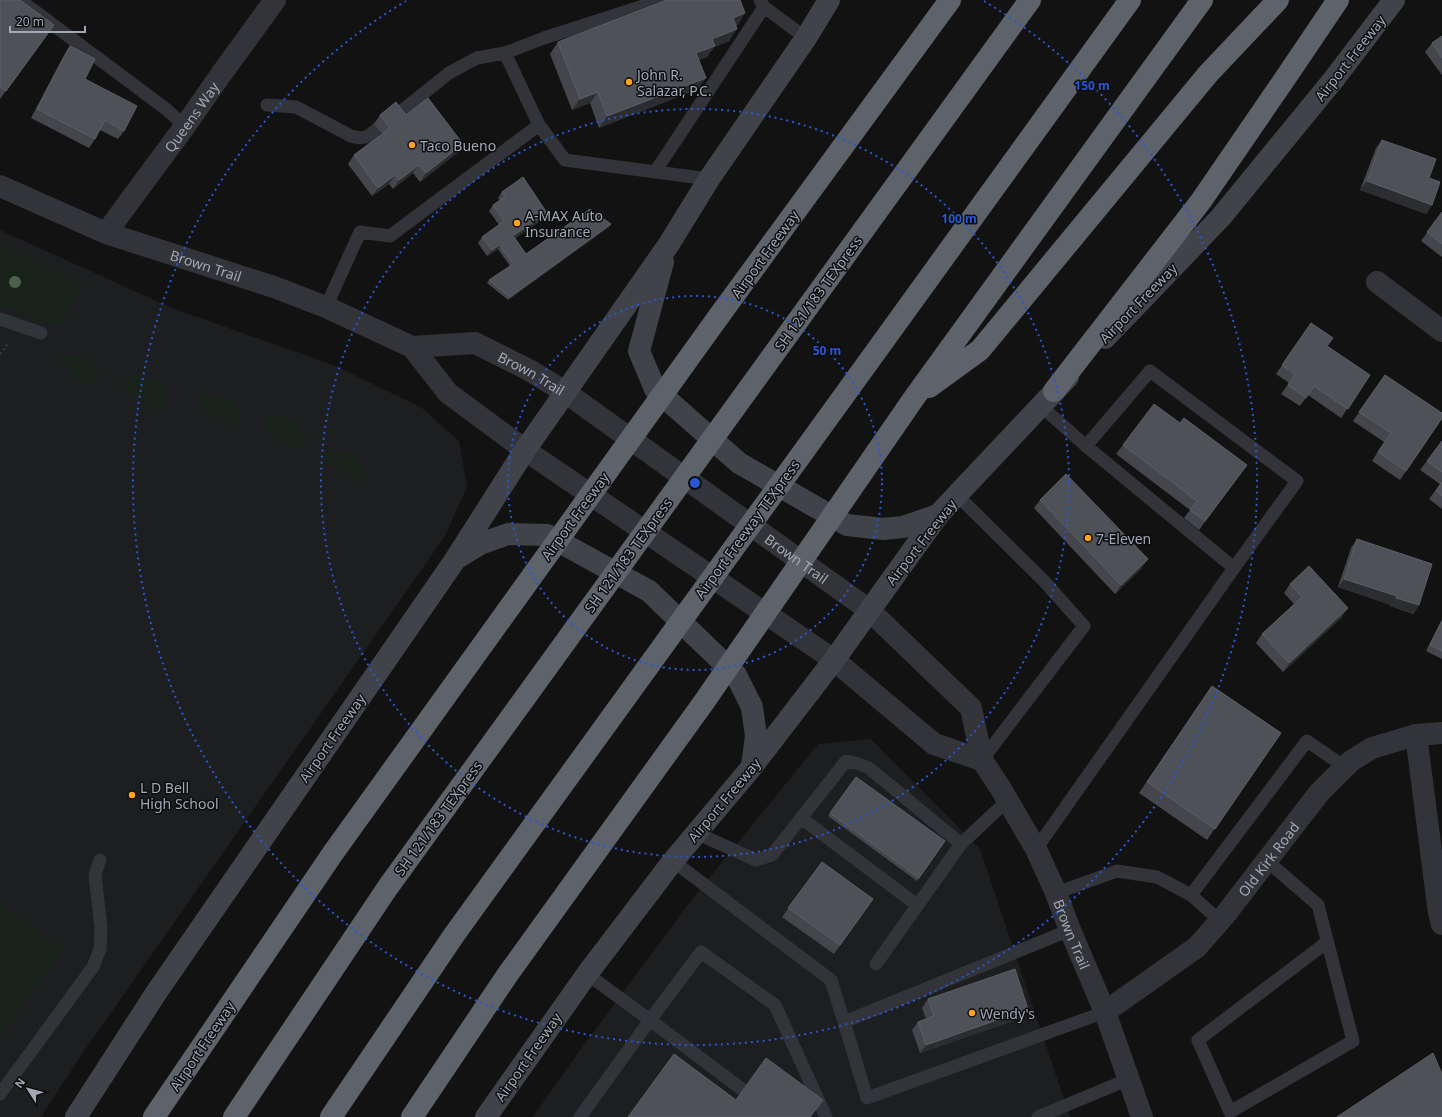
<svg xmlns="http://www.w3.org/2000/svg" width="1442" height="1117" font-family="'Noto Sans',sans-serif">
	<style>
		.built { fill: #1d1e20 }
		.green { fill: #19221a }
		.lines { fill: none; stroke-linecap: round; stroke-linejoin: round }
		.path { stroke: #383b40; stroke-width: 2.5; stroke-dasharray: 2 3; stroke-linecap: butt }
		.service { stroke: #323439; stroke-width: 13 }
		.minor { stroke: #323439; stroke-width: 22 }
		.tertiary { stroke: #323439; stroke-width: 22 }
		.secondary { stroke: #404349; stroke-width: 22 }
		.motorway { stroke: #5e626a; stroke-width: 22 }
		.tree { fill: #4a6249 }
		.wall { fill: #44464c }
		.shaded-wall { fill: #2c2d30 }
		.building { fill: #4e5157; stroke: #5b5f66 }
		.ring { fill: none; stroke: #2a57d5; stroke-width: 2; stroke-dasharray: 2 4 }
		.poi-dot { fill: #ffa21e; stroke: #0d0d0e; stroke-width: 1.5 }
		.labels { text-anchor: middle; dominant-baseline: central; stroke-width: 3; stroke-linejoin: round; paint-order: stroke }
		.street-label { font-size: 14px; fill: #a1a9b6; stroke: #0d0d0e }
		.poi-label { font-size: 14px; fill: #a1a9b6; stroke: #0d0d0e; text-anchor: start }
		.centre { fill: #2a57d5; stroke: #0d0d0e; stroke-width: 2 }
		.ring-label { font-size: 12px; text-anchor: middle; font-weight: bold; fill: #2a57d5; stroke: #0d0d0e; stroke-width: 3; stroke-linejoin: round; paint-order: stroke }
	</style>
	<rect width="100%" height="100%" fill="#121213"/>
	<path class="built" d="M0,230L172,308L336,366L422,408L459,441L467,487L445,536L82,1054L41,1117H0Z
		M871,739L980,849L1070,1117H533L570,1064L689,903L818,744Z"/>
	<path class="green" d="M0,241L85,284L68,308L63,324L56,326L0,306Z
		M67,354C82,358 105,363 94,384L87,385L57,362L59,356Z
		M138,375L157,381L166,387C168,397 167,402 160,409H153L126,390L124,382L130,377Z
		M206,393L233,402L239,410C237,417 237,424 229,427L197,403L196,399L198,395Z
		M276,416C288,422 318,433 299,449L292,447L267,430L264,427L263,423L268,417Z
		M330,449C346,449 364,461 365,477L361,481L356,482L325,460V453Z
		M0,904L63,950L0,1037Z"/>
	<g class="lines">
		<path class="path" d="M0,354L9,342"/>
		<path class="service" d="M20,0L166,109L185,126
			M760,0L764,7L806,38
			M505,53L539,125L565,160L709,179
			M267,105L296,107L351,136C364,140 368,137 378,128
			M394,117L449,73L477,58L505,53L544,38L662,0
			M655,172L764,7
			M326,307L360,232L390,236L539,125
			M0,319L41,333
			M1041,406L1086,446L1234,568
			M957,495L1043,580L1084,626L982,760
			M801,818L917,905
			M696,833L756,860L772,855L846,761L856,763L869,768L961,844L1008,800
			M1036,849L1234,568L1297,481L1150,371L1086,446
			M673,861L831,980L844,1022
			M1267,861L1318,905L1353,1041L1230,1112L1198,1040L1327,942
			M1056,893L1117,871L1157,877L1191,895
			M1220,921L1191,895L1307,741L1345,767
			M1070,930L844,1022L867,1098L1105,1012
			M876,964L961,844
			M743,1090L650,1020L701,952L775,1005L826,1117
			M0,1094L93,967L100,949L101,928L95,875L100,860
			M580,1117L650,1020L587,974
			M1038,1117L1129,1079"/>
		<g class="minor">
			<path id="s1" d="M106,233L185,126L222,73L275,0"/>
			<path d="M1377,282L1442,331"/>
			<path d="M1416,735L1439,913L1442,924"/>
			<path id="s2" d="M1105,1012L1197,947L1225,915L1319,793L1351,761L1372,748L1416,735L1442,733"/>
		</g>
		<g class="tertiary">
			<path id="s3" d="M0,186L106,233L274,287L326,307L412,347L448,393L525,450L834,660L934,744L982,760"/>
			<path id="s4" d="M412,347L475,343L529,370L565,392L869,610L971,708L982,760L1001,789L1036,849L1056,893L1070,930L1105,1012L1142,1117"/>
		</g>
		<path class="secondary" d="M663,262L639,351L655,389L739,463L847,525L883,529L903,527L938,515
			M1105,338L1221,217L1334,79L1394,0
			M457,558L480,544L508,534L547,535L649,591L736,675L752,707L756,736L752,766
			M76,1117L156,993L455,560L525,450L669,244L709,179L806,38L829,0
			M486,1117L587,974L673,861L751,768L834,660L938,515L1068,377"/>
		<path class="motorway" d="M929,387L980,350L1208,74L1278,0
			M1054,391L1201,201L1284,80L1338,0
			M154,1117L333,853L719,316L950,0
			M234,1117L388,887L1030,0
			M331,1117L454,935L1130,0
			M412,1117L508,974L704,702L914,398L1202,0"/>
	</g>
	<circle class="tree" cx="15" cy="282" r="6"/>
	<path class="wall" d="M0,1L54,25L0,99Z
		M736,25L729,41L714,47L707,57L699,60L698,89L599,128L590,103L572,110L550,54L558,42L738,25Z
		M1442,36V75L1425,52L1432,43Z
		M70,46L85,79L124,131L118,139L100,130L95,139L89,148L31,118L64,55Z
		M380,115H406L463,144L457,153L420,182L413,173L393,189L389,184L372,196L348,164L354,155L382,134L374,124Z
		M1382,140L1429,178L1432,205L1426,214L1360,190L1376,148Z
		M502,192L547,213L543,219L515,238L526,254L611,224L609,227L508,300L487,283L489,280L510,266L498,249L487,256L478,243L482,237L499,225L489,211L493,205L500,201L498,198Z
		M1442,212V257L1421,241Z
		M1311,323L1327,346L1370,375L1341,418L1308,395L1300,406L1281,394L1289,383L1276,374Z
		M1385,375L1442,418L1400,480L1372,461L1384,442L1353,421Z
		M1180,423L1247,465L1199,530L1184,518L1190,510L1116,454L1123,445Z
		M1442,441V509L1429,499L1440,484L1420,470Z
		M1040,500L1142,568L1115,594L1034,508Z
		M1357,539L1419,605L1413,614L1390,606L1391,605L1338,587L1351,548Z
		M1290,584L1342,617L1283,672L1256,643L1262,634L1294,604L1284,593Z
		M1442,619V659L1426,651Z
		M1212,686L1281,733L1207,840L1139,793Z
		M856,777L945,841L917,881L828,816Z
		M822,862L873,899L834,954L782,917Z
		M928,999L1028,1009L1022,1018L920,1053L912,1030L918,1022L926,1019L922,1008Z"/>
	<path class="shaded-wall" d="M745,13L738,25L725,30L733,18Z
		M737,29L729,41L714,47L707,57L688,64L696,53L712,39Z
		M706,78L698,89L599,128L607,116Z
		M598,92L590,103L572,110L580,99Z
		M463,144L457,153L420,182L426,173Z
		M419,165L413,173L393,189L399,180Z
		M395,175L389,184L372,196L378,188Z
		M1367,181L1432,205L1426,214L1360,190Z
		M547,213L543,219L501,247L500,246L498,249L487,256L492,250Z
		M611,224L609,227L508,300L510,297Z
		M1148,559L1142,568L1115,594L1121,585Z
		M1344,579L1397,596L1391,605L1338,587Z
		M1396,598L1419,605L1413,614L1390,606Z
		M1348,608L1342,617L1283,672L1289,663Z
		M1028,1009L1022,1018L920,1053L926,1045Z"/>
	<path class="building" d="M1,0H20L54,25L6,91L0,87V1Z
		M667,0H740L745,13L733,18L737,29L712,39L715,46L696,53L706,78L607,116L598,92L580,99L558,42Z
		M1442,36V58L1432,43Z
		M70,46L95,59L85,79L137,106L124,131L105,120L95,139L37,109Z
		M428,98L463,144L426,173L419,165L399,180L395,175L378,188L354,155L390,128L380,115L396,102L406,115Z
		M1382,140L1436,159L1429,178L1440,182L1432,205L1367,181Z
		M523,177L547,213L492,250L482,237L504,221L493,205L505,197L502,192Z
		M590,209L611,224L510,297L489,280L513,264L500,246L514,237L526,254Z
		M1442,212V244L1427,232Z
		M1311,323L1333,338L1327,346L1370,375L1348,409L1314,386L1306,398L1288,385L1295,374L1282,365Z
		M1385,375L1442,413V418L1406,471L1378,452L1391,433L1359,412Z
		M1154,404L1180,423L1184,418L1247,465L1205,521L1190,510L1197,501L1123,445Z
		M1442,441V472L1427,461Z
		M1066,474L1148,559L1121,585L1040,500Z
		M1442,482V496L1436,491Z
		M1357,539L1432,564L1419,605L1396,598L1397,596L1344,579Z
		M1309,566L1348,608L1289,663L1262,634L1302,597L1290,584Z
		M1442,621V651L1430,645Z
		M1212,686L1281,733L1215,829L1147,782Z
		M856,777L945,841L919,878L830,813Z
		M822,862L873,899L840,945L788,908Z
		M1015,969L1028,1009L926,1045L918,1022L934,1016L928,999Z
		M1433,1053L1442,1074V1117H1337Z
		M674,1054L736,1100L766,1058L823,1100L810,1117H628Z"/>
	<g class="ring">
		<circle cx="695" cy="483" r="187"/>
		<circle cx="695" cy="483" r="374"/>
		<path d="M984 1A562 562 0 1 1 406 1"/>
	</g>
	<g class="poi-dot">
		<circle cx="629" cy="82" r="4"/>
		<circle cx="412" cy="145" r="4"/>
		<circle cx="517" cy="223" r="4"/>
		<circle cx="1088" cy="538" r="4"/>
		<circle cx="132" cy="795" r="4"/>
		<circle cx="972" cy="1013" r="4"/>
	</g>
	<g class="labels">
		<g class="street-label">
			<text transform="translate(1350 58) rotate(-52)">Airport Freeway</text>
			<text stroke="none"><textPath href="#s1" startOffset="144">Queens Way</textPath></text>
			<text transform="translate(765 254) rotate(-54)">Airport Freeway</text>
			<text stroke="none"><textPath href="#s3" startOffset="221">Brown Trail</textPath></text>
			<text transform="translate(818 293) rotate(-54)">SH 121/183 TEXpress</text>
			<text transform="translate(1138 303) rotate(-46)">Airport Freeway</text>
			<text stroke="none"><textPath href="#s4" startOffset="127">Brown Trail</textPath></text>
			<text transform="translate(575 516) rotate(-54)">Airport Freeway</text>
			<text transform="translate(747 529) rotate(-54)">Airport Freeway TEXpress</text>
			<text transform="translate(921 542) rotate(-52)">Airport Freeway</text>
			<text transform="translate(628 555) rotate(-54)">SH 121/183 TEXpress</text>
			<text stroke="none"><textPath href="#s4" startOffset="451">Brown Trail</textPath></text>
			<text transform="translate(332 738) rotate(-55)">Airport Freeway</text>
			<text transform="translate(724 800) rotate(-50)">Airport Freeway</text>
			<text transform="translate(438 818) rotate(-54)">SH 121/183 TEXpress</text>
			<text stroke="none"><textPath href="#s2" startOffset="226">Old Kirk Road</textPath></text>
			<text stroke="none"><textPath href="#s4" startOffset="931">Brown Trail</textPath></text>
			<text transform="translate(202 1046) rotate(-56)">Airport Freeway</text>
			<text transform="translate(528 1057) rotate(-55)">Airport Freeway</text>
		</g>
		<g class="poi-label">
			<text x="637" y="74">John R.<tspan x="637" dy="16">Salazar, P.C.</tspan></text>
			<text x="420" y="145">Taco Bueno</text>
			<text x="525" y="215">A-MAX Auto<tspan x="525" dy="16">Insurance</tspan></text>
			<text x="1096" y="538">7-Eleven</text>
			<text x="140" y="787">L D Bell<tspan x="140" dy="16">High School</tspan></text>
			<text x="980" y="1013">Wendy's</text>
		</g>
	</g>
	<circle cx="695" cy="483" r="6" class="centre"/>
	<g class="ring-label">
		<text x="1092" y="90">150 m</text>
		<text x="959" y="223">100 m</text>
		<text x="827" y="355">50 m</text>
	</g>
	<g transform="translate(28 1089) rotate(306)" stroke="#0d0d0e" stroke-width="3" paint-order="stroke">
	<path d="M0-3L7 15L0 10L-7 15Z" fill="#a1a9b6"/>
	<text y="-6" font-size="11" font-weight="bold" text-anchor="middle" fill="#a1a9b6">N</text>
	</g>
	<path d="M10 26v6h75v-6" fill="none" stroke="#a1a9b6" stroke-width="2"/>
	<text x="16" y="26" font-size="12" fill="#a1a9b6" stroke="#0d0d0e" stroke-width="3" paint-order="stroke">20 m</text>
</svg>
